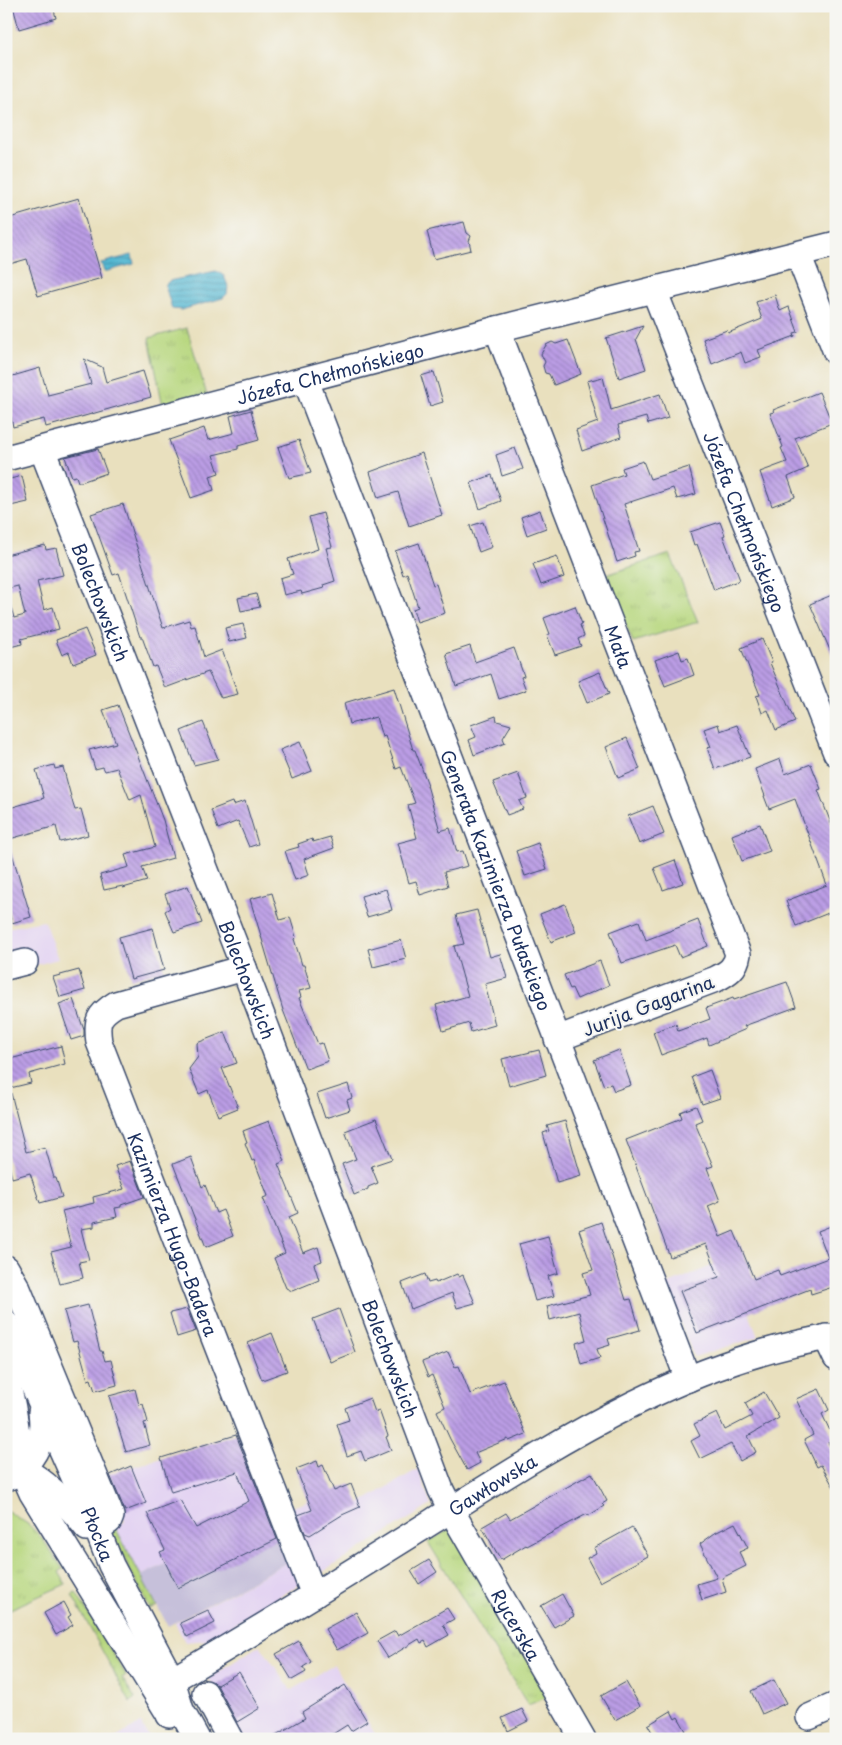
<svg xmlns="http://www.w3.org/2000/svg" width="842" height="1745" font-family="'Playpen Sans',sans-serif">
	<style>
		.built { fill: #e3d3f2 }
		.industrial { fill: #c6c0da }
		.grass { fill: url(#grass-tufts); stroke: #69836e }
		.water { fill: url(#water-rules); stroke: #387498 }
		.building { fill: url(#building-back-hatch) }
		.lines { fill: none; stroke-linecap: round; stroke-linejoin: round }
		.minor-casing { stroke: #3a4a6c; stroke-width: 28 }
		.minor { stroke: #fff; stroke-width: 25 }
		.labels { text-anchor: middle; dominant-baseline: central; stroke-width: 4; stroke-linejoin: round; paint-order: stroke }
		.street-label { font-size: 18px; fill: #1b2f5e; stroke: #f6f6f2 }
	</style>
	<defs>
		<pattern id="grass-tufts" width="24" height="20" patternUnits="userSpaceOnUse" patternTransform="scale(1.25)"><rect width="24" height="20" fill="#b7d77e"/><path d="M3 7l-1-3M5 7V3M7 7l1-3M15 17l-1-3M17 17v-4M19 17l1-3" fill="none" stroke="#9db96f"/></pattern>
		<pattern id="water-rules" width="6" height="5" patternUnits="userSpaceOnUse" patternTransform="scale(1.25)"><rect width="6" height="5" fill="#54b8d2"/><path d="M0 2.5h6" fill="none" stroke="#4596ae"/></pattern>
		<pattern id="building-back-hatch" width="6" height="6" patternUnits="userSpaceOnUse" patternTransform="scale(1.25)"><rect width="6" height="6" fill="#bb9de5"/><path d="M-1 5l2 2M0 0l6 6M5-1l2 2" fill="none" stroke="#9780bd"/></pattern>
	</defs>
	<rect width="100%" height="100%" fill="#f6f6f2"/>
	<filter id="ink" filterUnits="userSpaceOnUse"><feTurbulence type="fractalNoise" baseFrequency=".02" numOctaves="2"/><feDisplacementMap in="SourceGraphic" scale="10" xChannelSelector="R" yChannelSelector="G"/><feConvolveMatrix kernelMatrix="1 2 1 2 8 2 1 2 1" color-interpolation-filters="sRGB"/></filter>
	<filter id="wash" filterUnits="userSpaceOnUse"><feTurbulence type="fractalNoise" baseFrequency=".0096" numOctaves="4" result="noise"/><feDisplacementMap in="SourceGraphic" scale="20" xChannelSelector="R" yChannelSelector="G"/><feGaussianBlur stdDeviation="1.12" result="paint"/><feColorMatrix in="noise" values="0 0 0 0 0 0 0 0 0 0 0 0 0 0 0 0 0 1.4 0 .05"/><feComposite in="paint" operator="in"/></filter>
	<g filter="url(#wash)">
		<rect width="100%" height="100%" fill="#e9e0be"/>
		<path class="built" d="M44,921L58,959L6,973V928Z
			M714,1265L748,1311L758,1337L694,1357L666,1285Z
			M240,1434L271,1512L141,1576L115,1527L125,1521L105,1475Z
			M418,1469L431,1505L315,1577L288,1509L351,1484L359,1504Z
			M291,1560L300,1584L208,1640L185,1642L175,1623Z
			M260,1645L291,1690L334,1665L378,1739H242L209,1678Z
			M141,1723L150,1739H114Z"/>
		<path class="industrial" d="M271,1512L291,1560L168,1626L141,1576Z"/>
		<path class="grass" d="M187,328L208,399L164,411L149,338Z
			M670,554L698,622L633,642L606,575Z
			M6,1510L29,1525L41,1537L63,1569L59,1572L66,1584L6,1611Z
			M115,1527L157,1606L150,1609L110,1530Z
			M453,1527L555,1701L549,1705L545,1698L528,1705L428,1542Z
			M76,1593L126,1675L122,1678L135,1698L130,1702L72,1595Z"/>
		<path class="water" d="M132,255L134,264L104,272L101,263Z
			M216,271L224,276L228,286L227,294L223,298L181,310L172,309L165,285L169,281Z"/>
		<g id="blocks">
			<path class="building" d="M13,6H53L56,18L19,29Z
				M79,198L102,278L38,296L27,259L6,265V219Z
				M464,222L467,233L471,236L469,241L471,250L434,259L427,231Z
				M775,295L780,311L789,307L798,332L794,333L795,336L758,350L761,357L745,363L741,352L712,364L703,339L727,330L728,333L762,319L756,302Z
				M643,326L636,339L646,369L619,378L606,338Z
				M568,340L581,374L554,385L549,374L545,373L543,366L545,362L541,354L546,345L552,342L556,344Z
				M84,359L102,367L106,382L143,371L151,397L46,427L44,419L13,427L11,417L6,418V378L40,368L48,395L91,384Z
				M434,372L443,402L430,406L421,376Z
				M603,377L611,410L660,394L668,418L648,424L646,417L618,425L621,437L582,451L576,430L598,422L587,381Z
				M819,392L832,423L795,438L808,468L788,477L795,497L772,506L760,472L787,462L781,448L783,447L770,413L774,412L773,410Z
				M251,410L259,440L238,446V449L213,455L219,473L210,476L214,490L191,498L169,440L204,428L208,440L234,433L230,416Z
				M299,440L311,473L289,478L278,447Z
				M515,448L523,469L502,476L496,455Z
				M98,449L107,473L81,482H78L76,476L72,477L65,457Z
				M422,453L442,515L409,526L398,492L378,498L370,472Z
				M643,461L650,479L689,467L696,494L677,499L673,488L624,504L639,551L634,552L635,556L617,562L592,485L624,474L622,468Z
				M492,475L501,501L480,509L471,483Z
				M22,476L28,502L6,507V480Z
				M123,504L163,628L189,620L191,627L195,626L204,657L222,650L238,694L221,698L208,672L165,688L156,666L153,667L142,637H140L119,573L113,575L91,514Z
				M540,510L546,528L527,535L521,517Z
				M323,513L332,547L326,548L335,581L323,585L324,588L302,594L301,591L284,595L280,578L293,574L288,559L318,549L309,517Z
				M483,522L492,547L479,552L470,526Z
				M720,522L725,535L723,536L740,580L714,590L697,544L694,545L690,532Z
				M419,543L433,585L436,584L445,613L417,622L413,609L418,607L407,573L403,575L395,551Z
				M45,545L46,550L56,548L63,575L37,581L44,610L53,607L59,629L21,639L22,644L6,648V604L10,603L14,618L25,615L18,586L6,589V555Z
				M557,556L564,577L541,585L533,564Z
				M256,594L260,607L241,611L238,598Z
				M832,595L836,602V664L810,604Z
				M575,606L582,624L580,625L584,636L578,639L581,646L555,655L547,635L550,634L544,618Z
				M243,624L247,638L229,642L225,628Z
				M85,629L96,655L73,664L69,652L62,655L56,640Z
				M762,639L772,662L770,663L795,722L776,730L768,710L762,713L756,696L760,695L741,648Z
				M470,646L475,662L514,648L524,676L521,677L526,690L499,699L491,674L456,686L446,654Z
				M679,651L682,660L688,658L694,675L665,686L655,660Z
				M600,672L609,694L587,703L578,681Z
				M394,688L413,750H415L428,785H427L440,831L450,828L457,852L463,851L468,866L444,872L448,886L420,895L416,881L409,883L398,843L417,838L408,805L415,803L401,767L396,769L385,736L382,737L376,717L349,724L344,703Z
				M118,705L163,820L173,858L142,867L147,881L123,888V886L104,890L100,875L129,867L125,855L155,847L141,795L130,800L117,768L105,771L103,767L95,769L89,750L116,743L103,710Z
				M496,716L497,721L511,725L503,738L505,743L474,755L469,740L476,737L471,725Z
				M203,722L218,759L194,765L181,731Z
				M718,724L720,731L737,725L750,757L715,769L707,748L711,747L704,729Z
				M627,738L640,769L618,778L606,747Z
				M300,742L312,771L292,779L280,750Z
				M780,759L785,774L811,764L821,789L818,790L836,836V910L796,926L786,901L827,885L795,799L769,809L764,796H765L755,769Z
				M54,765L55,769L63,767L73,804L75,810L81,809L88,835L60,842L56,826L6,840V809L44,798L36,770Z
				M518,773L527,798L519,801L523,809L507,815L493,782Z
				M245,801L258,844L249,847L238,821L218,829L211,810L232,802L233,805Z
				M653,806L664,834L639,844L628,816Z
				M760,824L770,851L742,861L732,835Z
				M330,837L334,848L304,859L309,875L295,880L285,851L299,847L298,844L312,839L313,842Z
				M538,843L547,869L525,876L516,851Z
				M10,847L31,917L12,923L6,900V848Z
				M675,860L683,883L663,890L654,868Z
				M188,886L202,923L174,932L165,911L170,908L165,894Z
				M386,889L392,910L367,917L361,896Z
				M272,893L280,920L290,917L296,937L294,939L302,965H304L311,988L299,991L301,997L299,998L318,1044L322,1043L328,1061L306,1069L283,1010L250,899Z
				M565,904L576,932L551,942L540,914Z
				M477,910L490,957L500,954L507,978L485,984L495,1025L471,1032L469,1023L443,1031L436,1005L468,996L454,946L464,944L456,915Z
				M698,920L708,946L680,957L675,945L622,963L610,932L639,921L646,940Z
				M153,928L164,970L131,979L119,937Z
				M401,940L406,959L373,967L368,949Z
				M600,961L609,985L577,999L572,988L570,989L564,975Z
				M79,970L85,990L60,997L53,977Z
				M787,982L796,1007L744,1026L746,1029L709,1045L707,1038L661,1055L653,1032L676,1024L678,1031L710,1019L706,1008L733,998L734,1000Z
				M73,999L84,1030V1036L71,1040L59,1004Z
				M225,1032L237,1063L222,1068L238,1108L218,1116L208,1090L199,1094L189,1069L198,1057L197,1043Z
				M61,1046L65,1064L29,1074L31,1083L6,1089V1060Z
				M539,1050L546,1075L509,1086L502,1059Z
				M619,1050L631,1085L614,1091L611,1084L604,1086L594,1060Z
				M710,1070L720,1098L702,1104L692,1077Z
				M348,1084L352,1098L347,1100L350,1110L325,1118L317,1094Z
				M11,1093L26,1152L45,1147L54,1178H56L62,1197L40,1203L30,1173L12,1178L6,1153V1094Z
				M696,1106L702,1120L695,1123L713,1166L707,1168L720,1201L708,1206L720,1237L734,1231L754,1279L778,1270L780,1276L828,1258L818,1231L836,1224V1286L811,1294L810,1289L697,1333L680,1291L719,1277L706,1244L670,1257L626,1140L682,1118L680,1112Z
				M376,1119L392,1159L371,1166L378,1183L368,1187V1189L354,1195L342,1164L356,1159L345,1131Z
				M269,1121L285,1161L278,1164L298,1213L289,1217L303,1253L318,1247L322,1261L314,1264L319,1280L292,1291L286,1288L274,1258L285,1253L263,1198L268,1196L254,1160L252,1161L245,1143L247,1142L243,1131Z
				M565,1121L581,1176L557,1183L543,1133L549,1131L547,1126Z
				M191,1157L202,1187L205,1185L216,1213L223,1210L233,1236L206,1247L173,1164Z
				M130,1161L144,1197L121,1205V1207L115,1208L117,1217L94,1222V1227L81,1229L89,1260L79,1262L83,1278L60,1284L51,1252L71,1247L62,1211L94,1203L93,1197L124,1189L115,1166Z
				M601,1222L626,1300L631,1299L640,1330L608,1339L610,1345L597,1349L600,1358L581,1364L576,1343L586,1340L579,1312L550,1320L547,1306L590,1295L583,1273L593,1270L579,1230Z
				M548,1236L558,1273L548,1276L554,1296L535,1301L519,1244Z
				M425,1274L428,1283L435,1281L436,1283L457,1274L459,1277L463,1275L475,1303L457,1308L452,1293L411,1309L402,1283Z
				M88,1305L100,1351H102L105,1361L111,1360L117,1385L95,1391L91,1379L88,1380L77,1341L73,1342L64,1311Z
				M187,1309L196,1331L177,1337L170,1313Z
				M339,1309L355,1352L330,1362L313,1319Z
				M272,1333L287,1371L262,1380L248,1343Z
				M448,1352L455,1367L459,1366L470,1394L504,1381L526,1434L509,1441L508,1439L475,1453L480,1463L467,1470L450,1439L437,1411L445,1407L432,1375L428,1377L422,1362Z
				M135,1389L139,1405L143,1404L148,1422L144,1423L150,1445L126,1452L109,1396Z
				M819,1389L829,1410L822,1414L834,1439L828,1442L836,1458V1491L821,1465L817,1467L807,1446L804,1440L813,1435L796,1399Z
				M764,1392L779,1418L748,1436L756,1452L740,1461L731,1444L700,1459L691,1441L700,1436L694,1424L717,1413L725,1430L752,1416L745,1403Z
				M370,1398L375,1412L379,1410L384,1424L388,1436L386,1437L391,1450L365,1461L361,1451L347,1456L337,1424L349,1420L345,1408Z
				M236,1435L277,1539L178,1588L160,1552L165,1550L147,1513L180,1500L196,1528L249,1501L237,1472L171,1492L161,1458Z
				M317,1461L319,1467L323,1465L334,1491L351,1484L360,1507L342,1515L310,1535L305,1533L298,1515L312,1510L296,1469Z
				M131,1466L146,1503L125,1511L110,1475Z
				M592,1473L607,1501L602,1504L604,1506L588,1516L587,1514L527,1546L526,1545L501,1560L482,1527L506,1513L510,1519Z
				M735,1523L748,1548L739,1552L746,1566L722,1578L726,1592L702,1600L697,1584L717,1578L700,1544L715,1533Z
				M632,1527L648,1556L600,1582L587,1558L596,1553L594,1548Z
				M429,1560L437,1572L419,1584L411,1571Z
				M562,1594L574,1616L554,1627L541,1606Z
				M64,1602L71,1615L68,1617L73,1625L56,1635L44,1613Z
				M447,1608L454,1619L443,1625L449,1635L428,1647L425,1641L421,1643L419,1639L388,1658L377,1641L395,1631L398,1636Z
				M208,1610L215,1623L187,1637L180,1623Z
				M356,1612L368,1633L337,1650L325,1629Z
				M299,1641L311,1662L303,1667L306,1672L292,1680L276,1654Z
				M239,1672L260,1708L237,1722L217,1685Z
				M774,1680L786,1703L762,1714L751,1691Z
				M626,1682L640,1706L615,1720L601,1696Z
				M345,1685L367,1721L351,1731L347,1725L325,1739H269L305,1718L302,1712Z
				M522,1709L528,1721L508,1731L502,1718Z
				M671,1711L675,1719L678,1717L686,1731L673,1739H656L648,1725Z"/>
		</g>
	</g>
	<g filter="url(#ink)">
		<use href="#blocks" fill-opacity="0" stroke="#3a4a6c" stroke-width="1"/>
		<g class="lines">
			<defs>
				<g id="minor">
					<path d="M798,254L836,352"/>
					<path id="s1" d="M654,290L836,753"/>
					<path id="s2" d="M497,329L738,954C736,968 728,973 716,979L557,1039"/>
					<path id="s3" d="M306,381L688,1379"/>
					<path id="s4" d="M42,449L244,968L441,1490L451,1510L583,1739"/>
					<path id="s5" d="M6,458L497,329L836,244"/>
					<path d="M6,967L25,962"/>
					<path id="s6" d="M244,968L116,1004C98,1015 96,1021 99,1042L314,1595"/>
					<path d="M6,1268L18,1289L109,1510L111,1516L109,1521L97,1529"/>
					<path id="s7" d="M6,1324L97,1529L111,1565L172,1680L181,1710L197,1739"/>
					<path d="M826,1337L836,1358"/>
					<path d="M6,1380C19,1417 15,1458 32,1493L167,1711"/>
					<path d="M21,1468C47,1482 68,1504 87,1528"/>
					<path d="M6,1478C15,1476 20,1471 26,1464C40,1448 44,1433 41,1412"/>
					<path d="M205,1693L230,1739"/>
					<path id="s8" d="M169,1715C166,1703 163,1691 172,1680C260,1629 347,1575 433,1521C559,1442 687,1359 836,1336"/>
					<path d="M809,1717L836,1705"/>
				</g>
			</defs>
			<use href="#minor" class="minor-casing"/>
			<use href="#minor" class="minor"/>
		</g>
	</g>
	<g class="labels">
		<g class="street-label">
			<text stroke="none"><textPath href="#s5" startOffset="335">Józefa Chełmońskiego</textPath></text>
			<text stroke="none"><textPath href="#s1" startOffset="249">Józefa Chełmońskiego</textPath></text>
			<text stroke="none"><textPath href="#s4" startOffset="164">Bolechowskich</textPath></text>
			<text stroke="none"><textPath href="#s2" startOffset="340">Mała</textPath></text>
			<text stroke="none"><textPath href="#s3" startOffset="534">Generała Kazimierza Pułaskiego</textPath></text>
			<text stroke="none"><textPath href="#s4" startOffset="569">Bolechowskich</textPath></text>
			<text transform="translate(648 1005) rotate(-21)">Jurija Gagarina</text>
			<text stroke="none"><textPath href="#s6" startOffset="385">Kazimierza Hugo-Badera</textPath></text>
			<text stroke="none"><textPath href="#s4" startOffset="974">Bolechowskich</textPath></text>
			<text stroke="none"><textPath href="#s8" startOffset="412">Gawłowska</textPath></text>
			<text stroke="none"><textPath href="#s7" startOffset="229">Płocka</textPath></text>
			<text stroke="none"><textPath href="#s4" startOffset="1269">Rycerska</textPath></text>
		</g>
	</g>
	<rect width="842" height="1745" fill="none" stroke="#f6f6f2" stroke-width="25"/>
</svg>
